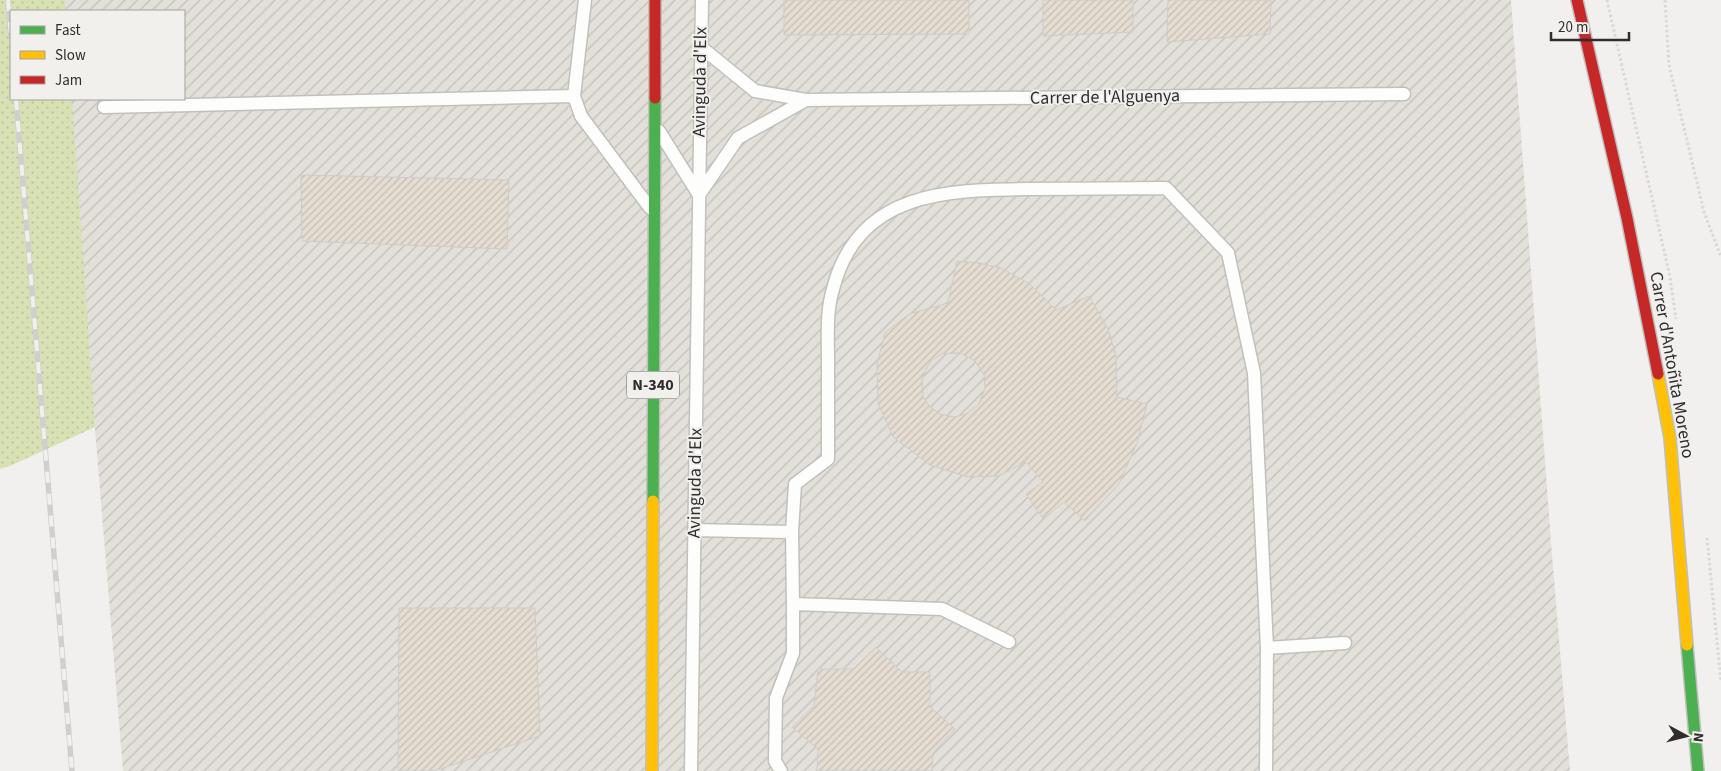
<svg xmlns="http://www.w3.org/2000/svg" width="1721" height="771" font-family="'Source Sans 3',sans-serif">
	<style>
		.industrial { fill: url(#industrial-furrows) }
		.grass { fill: url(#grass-dots) }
		.building { fill: url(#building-hatch); stroke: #cdcccb; fill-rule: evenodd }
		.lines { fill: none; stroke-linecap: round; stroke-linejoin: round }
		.lane-casing { stroke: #c0c0be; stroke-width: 15 }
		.fast-casing { stroke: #c0c0be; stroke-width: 14 }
		.slow-casing { stroke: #c0c0be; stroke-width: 14 }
		.jam-casing { stroke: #c0c0be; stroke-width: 14 }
		.path { stroke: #d8d8d7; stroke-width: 3; stroke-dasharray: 2.5 2.5; stroke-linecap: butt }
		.lane { stroke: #fdfdfc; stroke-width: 12 }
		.fast { stroke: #4caf50; stroke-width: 11 }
		.slow { stroke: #ffc107; stroke-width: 11 }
		.jam { stroke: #c62828; stroke-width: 11 }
		.rail-casing { stroke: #cfcfce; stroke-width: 5.5 }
		.rail { stroke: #f2f0ed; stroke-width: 4; stroke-dasharray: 11; stroke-linecap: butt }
		.labels { text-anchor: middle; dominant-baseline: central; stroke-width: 4; stroke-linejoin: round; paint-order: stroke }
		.shield { fill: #f2f0ed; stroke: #6a6867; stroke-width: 1 }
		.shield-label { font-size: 16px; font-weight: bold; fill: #2f2e2d }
		.street-label { font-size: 18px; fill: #2f2e2d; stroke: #f2f0ed }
	</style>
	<defs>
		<pattern id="industrial-furrows" width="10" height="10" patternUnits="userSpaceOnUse" patternTransform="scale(1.25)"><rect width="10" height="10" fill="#e3e0da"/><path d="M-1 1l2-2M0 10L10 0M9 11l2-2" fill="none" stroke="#c3c0bb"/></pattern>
		<pattern id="grass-dots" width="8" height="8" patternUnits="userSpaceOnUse" patternTransform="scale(1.25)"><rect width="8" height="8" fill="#d8e1b4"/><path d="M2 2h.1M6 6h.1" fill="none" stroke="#bac19b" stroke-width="1.8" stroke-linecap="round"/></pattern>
		<pattern id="building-hatch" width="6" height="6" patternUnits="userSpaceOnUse" patternTransform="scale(1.25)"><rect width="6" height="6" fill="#e5ddd2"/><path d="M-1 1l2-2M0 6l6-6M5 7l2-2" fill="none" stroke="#c5beb5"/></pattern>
	</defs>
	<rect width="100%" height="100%" fill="#f1f0ee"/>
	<path class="industrial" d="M61,0H1511L1551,543L1570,771H123L68,99H184V11H61Z"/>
	<path class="grass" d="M0,0H65L66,11H11V99H72L95,427L10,466L0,469Z"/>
	<path class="building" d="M784,0H969V34L784,35Z
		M1043,0H1133V32L1043,36Z
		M1168,0H1271L1270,34L1167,42Z
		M301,175L509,180L507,249L302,241Z
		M957,261L979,263L1001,268L1030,284L1056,310L1089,296L1108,329L1116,356L1117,397L1147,404L1137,443L1119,484L1085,521L1064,502L1043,519L1026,494L1043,482L1026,462L998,476L968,477L930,465L893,437L878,403L877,364L885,333L909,314L948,303ZM960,353L975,361L984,375L985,388L979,404L966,414L955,417L940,414L929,406L923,396L922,380L927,367L932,360L942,354Z
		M399,608H535L540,736L434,771H398Z
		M876,647L902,672H930V707L955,729L933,753L932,771H817L818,749L792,727L814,706L818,669H853Z"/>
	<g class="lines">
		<defs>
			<path id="lane" d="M585,0L574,96L581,116L650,208
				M701,47L755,91L806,100L1404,94
				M104,107L574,96
				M659,131L699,195L738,138L806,100
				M694,530L792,532L793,604L942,609L1009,642
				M792,532L795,484L828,459C828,426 828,394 828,361C828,337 826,312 833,289C859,188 952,190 1037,189C1080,189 1123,188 1166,188L1228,253L1254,373L1267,648L1266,771
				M1267,648L1345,643
				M691,771L702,0
				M781,771L775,761L776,698L793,653V604"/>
			<path id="fast" d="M653,501L655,98
				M1687,645L1698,771"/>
			<path id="slow" d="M1658,374L1670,438L1687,645
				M652,771L653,501"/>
			<path id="jam" d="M1577,0L1627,218L1658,374
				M655,98V0"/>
		</defs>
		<use href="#lane" class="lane-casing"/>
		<use href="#fast" class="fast-casing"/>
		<use href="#slow" class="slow-casing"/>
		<use href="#jam" class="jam-casing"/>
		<path class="path" d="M1607,0L1670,277L1676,319
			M1665,0L1669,65L1704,212L1721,257
			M1707,538L1721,682"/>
		<use href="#lane" class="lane"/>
		<use href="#fast" class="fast"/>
		<use href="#slow" class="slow"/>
		<use href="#jam" class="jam"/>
		<defs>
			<path id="rail" d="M8,0L11,36
				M16,99L72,771"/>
		</defs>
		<use href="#rail" class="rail-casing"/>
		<use href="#rail" class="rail"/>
	</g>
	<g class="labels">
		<rect class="shield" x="627" y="371.5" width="52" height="27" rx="4"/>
		<g class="shield-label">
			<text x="653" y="385">N-340</text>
		</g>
		<g class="street-label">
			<text transform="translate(700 82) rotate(-89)">Avinguda d'Elx</text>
			<text transform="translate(1105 97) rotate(-1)">Carrer de l'Alguenya</text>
			<text transform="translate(1672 365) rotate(80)">Carrer d'Antoñita Moreno</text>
			<text transform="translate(695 483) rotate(-89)">Avinguda d'Elx</text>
		</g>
	</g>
	<rect x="10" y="10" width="175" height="90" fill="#f2f0ed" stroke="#a4a2a0"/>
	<rect x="20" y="26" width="25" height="8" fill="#4caf50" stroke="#a4a2a0"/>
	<text x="55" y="35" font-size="15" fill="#2f2e2d">Fast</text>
	<rect x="20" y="51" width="25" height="8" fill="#ffc107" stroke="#a4a2a0"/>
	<text x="55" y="60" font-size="15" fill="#2f2e2d">Slow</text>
	<rect x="20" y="76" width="25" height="8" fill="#c62828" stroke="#a4a2a0"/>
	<text x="55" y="85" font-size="15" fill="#2f2e2d">Jam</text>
	<g transform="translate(1686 736) rotate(97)" stroke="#f2f0ed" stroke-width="4" paint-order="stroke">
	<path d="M0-4L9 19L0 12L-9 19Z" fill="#2f2e2d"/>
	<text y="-8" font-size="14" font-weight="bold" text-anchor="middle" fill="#2f2e2d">N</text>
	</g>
	<path d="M1551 32v8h78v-8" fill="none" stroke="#2f2e2d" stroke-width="2.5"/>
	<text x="1558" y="32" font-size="15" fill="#2f2e2d" stroke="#f2f0ed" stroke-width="4" paint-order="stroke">20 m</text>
</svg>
